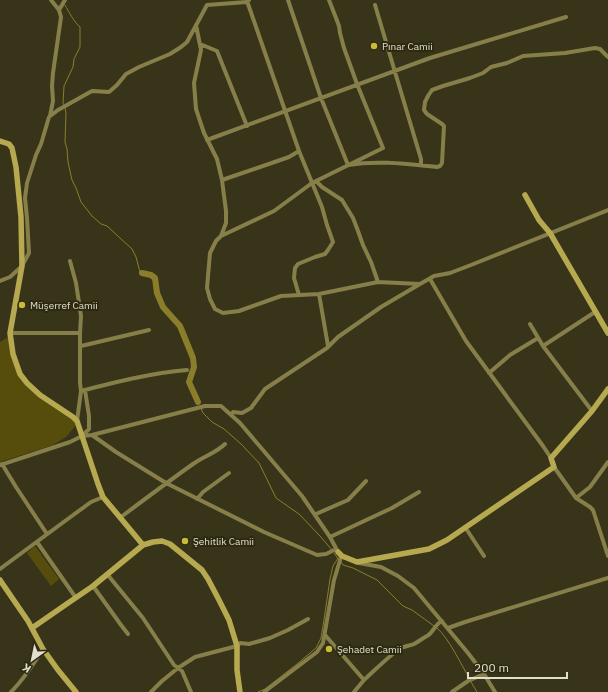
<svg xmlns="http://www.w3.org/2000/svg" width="608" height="692" font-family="'IBM Plex Sans',sans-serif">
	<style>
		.green { fill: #564d0d }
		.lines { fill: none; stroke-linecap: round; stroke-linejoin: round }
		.stream { stroke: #8a7e2b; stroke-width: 1 }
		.river { stroke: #8a7e2b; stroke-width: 6 }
		.street { stroke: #877f4a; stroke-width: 4 }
		.secondary { stroke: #b6a950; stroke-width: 5.5 }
		.poi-dot { fill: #cbb939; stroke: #2e2a10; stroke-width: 1.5 }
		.labels { text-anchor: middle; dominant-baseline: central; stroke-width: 4; stroke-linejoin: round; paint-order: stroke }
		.poi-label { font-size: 10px; fill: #e1dfcf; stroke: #2e2a10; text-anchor: start }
	</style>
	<rect width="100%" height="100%" fill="#38341a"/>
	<path class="green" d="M8,337L21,380L75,421L76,425L66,437L53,445L0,462V342Z
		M35,546L59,579L51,586L27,553Z"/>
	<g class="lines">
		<path class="stream" d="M64,105L63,103L64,86L73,67L74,59L80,47V27C74,22 69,12 65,5
			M65,108L66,113L65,142L67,149L68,162L72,180L76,188L81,202L92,216L101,224L107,226L132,249L136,257L140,272L142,273
			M201,408L203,413L212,422L224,429L241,444L259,463L276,498L299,514L320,536L332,550
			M334,553L339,560
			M341,562L343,565L353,568L377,580L403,606L412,610L434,626
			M437,628C449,638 461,665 470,679
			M471,682L477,692
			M258,692L265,689L297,664L316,648L321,638L324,620L330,579L333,566L338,558"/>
		<path class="river" d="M142,273L151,275L155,278L157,293L163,307L180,326L193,358L194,367L189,382L198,402"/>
		<path class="street" d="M288,0L321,98L348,165C378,160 407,164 437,167L440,166L442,163L444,126L442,124L427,114L424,110L425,102L428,96L432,90L443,86L470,78L483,73L491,67L507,63L523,56L565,53L595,48L600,49L608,57
			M329,0L336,18L339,26L340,33L344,48L357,84L383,148L312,183L274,211L221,236L216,241L210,253L207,288L210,299L215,309L223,313L239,311L281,296L319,294L378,282L420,284L434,276L450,273L471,265L608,210
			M247,1L299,151L322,207L327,225L333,242L328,250L325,254L315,257L298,264L295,268L294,278L299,295
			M375,5L421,159V165
			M59,10L65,0
			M196,25L201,50L194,83L196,109L204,133L217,159L222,180L226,211V223L221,236
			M200,44L217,51L247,126
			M50,116L53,101L52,86L53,73L61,17L59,10L51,0
			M207,140L430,58L566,17
			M222,180L289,157L299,151
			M316,181L322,187L342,200L353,218L358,231L363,245L371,262L378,282
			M70,261L76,283L81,316L80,333V383L81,391L77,421
			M430,279L466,341L543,446L551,458
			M0,281L10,277L22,266L29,253L27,218L25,198L27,183L36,155L41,144L49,117L58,110L92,91L109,92L117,85L126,74L139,67L170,54L181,47L187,42L207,5L247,2L249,0
			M319,294L328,346
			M530,324L543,346L592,411
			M10,333H80
			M81,346L149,330
			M543,346L595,312
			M489,373L510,355L538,338
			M81,391C116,382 151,373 187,370
			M231,415L233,412L242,413L251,408L265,389L327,348L338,337L381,307L420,284
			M83,435L89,429V416L85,390
			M92,435L116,452L166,483L264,532L317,555L326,554L336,549
			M2,464L16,487L47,534
			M0,465L70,442L82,436L92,435L205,406H221L240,423L302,496L330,537L338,552
			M554,467L576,498L590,507L593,510L608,556
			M576,498L590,487L608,462
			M197,499L203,492L229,473
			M316,514L348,500L366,481
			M121,517C145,499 169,481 193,464C204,456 216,453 225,444
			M465,527L484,556
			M330,537L392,508L419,492
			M37,542L76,598
			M359,563L381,567L398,576L414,588L468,653L484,674L495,692
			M0,569L65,521L91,502L103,497
			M107,574L143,618L174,665L182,671L191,692
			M93,586L121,625L128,634
			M448,628L465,622L608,578
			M325,635L364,680L354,692
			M364,680C376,669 387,658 399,649C404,646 409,646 414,644C418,642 423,638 427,636C433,633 435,624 442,621
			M11,692C24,679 33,665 43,649
			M151,692L162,681L178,668L195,657L237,646L240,643L249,644L270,638L288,630L308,619
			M264,692L317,652L323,643L334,580L341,557L342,556
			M452,692L468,681L484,674"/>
		<path class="secondary" d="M0,141L9,144L12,148L16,167L21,217L22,266L10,333L13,354L20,374L27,383L40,395L73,417L77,421L98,484L103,497L143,545
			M525,195L539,220L550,233L608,333
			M338,552L342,556L357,562L429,549L447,540L554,467L551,458L592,411L608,389
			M0,580L28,621L43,649L58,670L76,692
			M32,628L71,601L93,586L143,545L153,542L162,541L170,544L202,570L208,579L219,600L229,620L237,646V670L240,692"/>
	</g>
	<g class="poi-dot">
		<circle cx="374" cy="46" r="4"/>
		<circle cx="22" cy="305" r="4"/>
		<circle cx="185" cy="541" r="4"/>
		<circle cx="329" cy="649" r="4"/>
	</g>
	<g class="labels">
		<g class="poi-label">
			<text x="382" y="46">Pınar Camii</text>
			<text x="30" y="305">Müşerref Camii</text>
			<text x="193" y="541">Şehitlik Camii</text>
			<text x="337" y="649">Şehadet Camii</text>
		</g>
	</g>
	<g transform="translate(32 660) rotate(213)" stroke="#2e2a10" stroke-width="3" paint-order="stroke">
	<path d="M0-3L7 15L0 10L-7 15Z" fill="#e1dfcf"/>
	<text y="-6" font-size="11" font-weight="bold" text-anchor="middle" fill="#e1dfcf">K</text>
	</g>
	<path d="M468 672v6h99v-6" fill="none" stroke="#e1dfcf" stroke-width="2"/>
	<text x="474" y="672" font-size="12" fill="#e1dfcf" stroke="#2e2a10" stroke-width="3" paint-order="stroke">200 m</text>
</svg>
